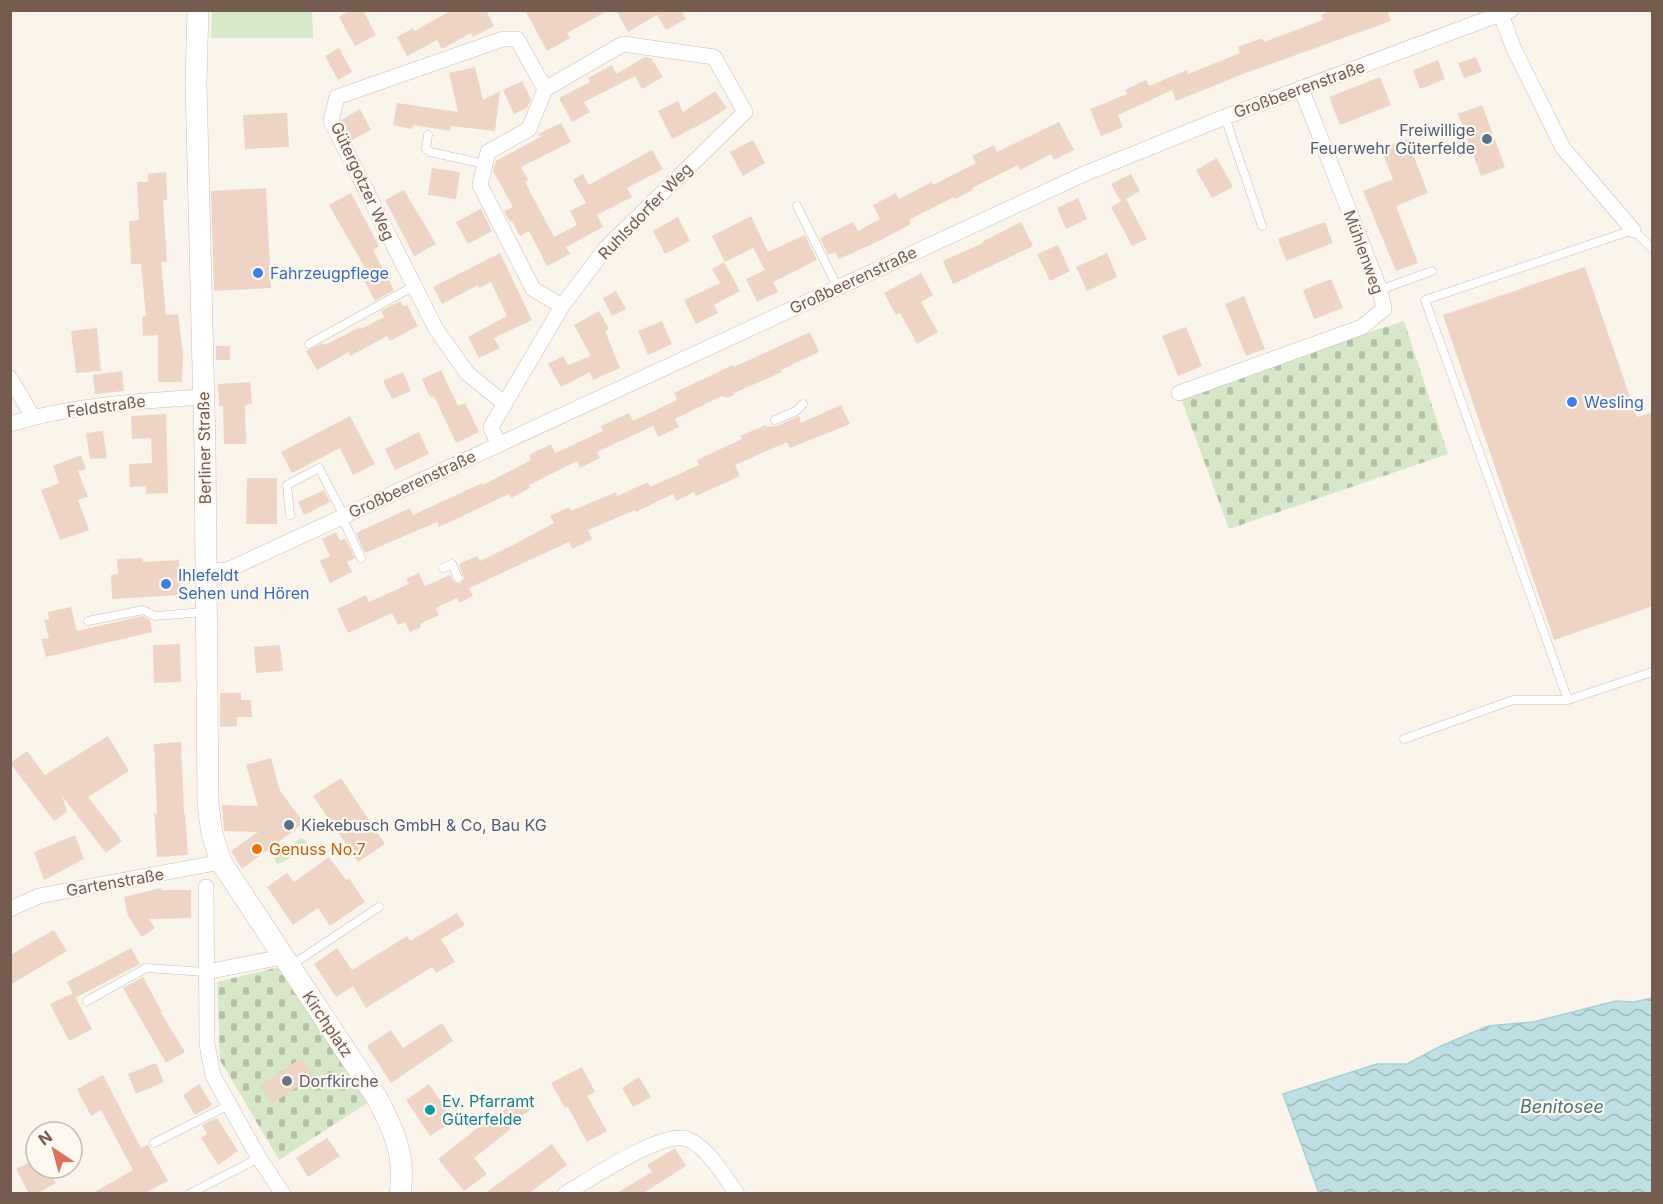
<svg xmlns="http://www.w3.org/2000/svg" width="1663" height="1204" font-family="Inter,sans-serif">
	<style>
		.green { fill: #d7e8ca }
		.cemetery { fill: url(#cemetery-stones) }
		.water { fill: url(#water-waves); stroke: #a7cfd5; stroke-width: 1.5 }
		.building { fill: #eed4c4 }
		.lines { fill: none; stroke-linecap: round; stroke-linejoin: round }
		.lane-casing { stroke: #cdbdb1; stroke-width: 9 }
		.street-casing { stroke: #cdbdb1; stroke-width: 16 }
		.secondary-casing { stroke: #cfbdaf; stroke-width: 22 }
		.lane { stroke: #fff; stroke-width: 8 }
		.street { stroke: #fff; stroke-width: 15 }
		.secondary { stroke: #fff; stroke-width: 21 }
		.service-dot { fill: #5c6f8a; stroke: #fef8f1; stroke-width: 2 }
		.shop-dot { fill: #3f7fe0; stroke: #fef8f1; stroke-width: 2 }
		.food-dot { fill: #e8710a; stroke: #fef8f1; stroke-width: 2 }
		.worship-dot { fill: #6b7280; stroke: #fef8f1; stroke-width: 2 }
		.culture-dot { fill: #0f9aa8; stroke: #fef8f1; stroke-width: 2 }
		.labels { text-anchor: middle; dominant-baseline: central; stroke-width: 4.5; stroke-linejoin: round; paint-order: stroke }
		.street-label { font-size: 16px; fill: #745c4f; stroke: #fef8f1 }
		.service-label { font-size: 16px; fill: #4e5e75; stroke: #fef8f1; text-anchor: end }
		.shop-label { font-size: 16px; fill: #366cbe; stroke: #fef8f1; text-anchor: start }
		.food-label { font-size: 16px; fill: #c56008; stroke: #fef8f1; text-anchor: start }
		.worship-label { font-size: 16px; fill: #5b616d; stroke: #fef8f1; text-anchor: start }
		.culture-label { font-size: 16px; fill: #0d838f; stroke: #fef8f1; text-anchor: start }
		.water-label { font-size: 18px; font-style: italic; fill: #47777f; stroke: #fef8f1 }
	</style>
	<defs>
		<pattern id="cemetery-stones" width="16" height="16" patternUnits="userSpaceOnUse" patternTransform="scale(1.5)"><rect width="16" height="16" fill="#d7e8ca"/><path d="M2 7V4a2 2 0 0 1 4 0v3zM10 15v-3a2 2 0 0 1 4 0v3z" fill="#b3bfa6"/></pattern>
		<pattern id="water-waves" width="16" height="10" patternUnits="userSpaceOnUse" patternTransform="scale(1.5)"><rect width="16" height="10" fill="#c0dfe4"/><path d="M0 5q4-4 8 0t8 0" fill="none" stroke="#a1b8bb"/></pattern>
	</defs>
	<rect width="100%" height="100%" fill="#fbf4eb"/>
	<path class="green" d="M212,11H312L313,38H211Z
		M301,838L305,840L308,845L306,848L285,861L277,864L274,859Z"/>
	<path class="cemetery" d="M1404,321L1448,454L1229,529L1179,393Z
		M279,967L369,1102L279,1160L220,1060L217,982Z"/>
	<path class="water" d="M1652,998V1193H1319L1283,1094L1377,1064H1407L1441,1046L1488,1026L1533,1022L1616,1001L1634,1002Z"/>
	<path class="building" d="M350,10H363L376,35L355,46L339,17Z
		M452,10H486L494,26L473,37L471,33L442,49L437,40L407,56L397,37L413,28L414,31Z
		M525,10H609L567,33L570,38L547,51Z
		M616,10H681L686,19L666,30L657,15L628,32Z
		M1333,10H1387L1391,21L1248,72L1176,101L1172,90L1118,115L1123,127L1101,136L1090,109L1127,94L1125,90L1146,80L1149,86L1187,70L1188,74L1240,53L1238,47L1262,38L1264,42L1323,20L1321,15Z
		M339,48L352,72L338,80L325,56Z
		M645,57L651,58L663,77L642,89L635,76L584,102L590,112L572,122L559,98L590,82L588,78L612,65L616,74Z
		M1476,57L1482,72L1464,78L1458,63Z
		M1438,60L1445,79L1420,89L1413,70Z
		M475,67L483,100L500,91L495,131L451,126L450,131L413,125L412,129L393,125L397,103L458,112L449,73Z
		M1380,77L1391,105L1340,125L1329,97Z
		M522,81L531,99L527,108L514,114L503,90Z
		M715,91L727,108L707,121L672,139L658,111L678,101L683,112Z
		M1482,105L1505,167L1481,176L1458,114Z
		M360,109L371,130L352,140L341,120Z
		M287,113L289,147L245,149L243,115Z
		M1059,122L1074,150L1054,160L1051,154L1020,170L1018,165L972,188L973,190L955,199L954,197L909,220L911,224L879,241L839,259L835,252L828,255L820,238L853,222L858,231L880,219L873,205L896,193L899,199L932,182L933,185L976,163L972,156L994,145L997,152Z
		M561,123L571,142L521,167L528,180L525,182L554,237L577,225L570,211L586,203L573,180L583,174L589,185L652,150L663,169L627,188L632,197L597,215L603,227L566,247L570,254L547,266L529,231L520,236L512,221L510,222L504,211L513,207L493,171L496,161L542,136L536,135Z
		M1407,139L1428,193L1396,206L1418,263L1396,271L1363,191L1393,179L1381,149Z
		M753,140L765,163L743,176L730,152Z
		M1217,158L1233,187L1212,198L1196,170Z
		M432,168L460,172L456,199L428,195Z
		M166,172L167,200H163L167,262H161L166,315L178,314L183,353L182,382H158V335L143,336L142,317L146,316L141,264H131L129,221L139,220L137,182H148V174Z
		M1131,174L1140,191L1121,202L1111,184Z
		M266,188L271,288L214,291L211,191Z
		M404,190L436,244L414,256L385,200Z
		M351,193L379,246L373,250L394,290L375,301L363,278L369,275L329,205Z
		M1078,198L1087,219L1066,229L1057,208Z
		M1126,199L1147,239L1132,246L1111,207Z
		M481,209L492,231L468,244L456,222Z
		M751,216L768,252L805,235L817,260L773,282L778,292L757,302L746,279L765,270L753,248L725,262L712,236Z
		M678,217L690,241L665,254L653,231Z
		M1021,222L1033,246L953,284L943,261L983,243L982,242Z
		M1325,222L1333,243L1286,261L1278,239Z
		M1058,245L1070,271L1050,281L1037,254Z
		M500,253L532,320L494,338L500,348L479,358L468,337L507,316L491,282L479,288L478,285L442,304L433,287Z
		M1107,253L1117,277L1087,291L1076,267Z
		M724,262L740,291L714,305L718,313L696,324L684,300L720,283L712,269Z
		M1585,267L1637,417L1653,412V606L1554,640L1443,315Z
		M921,273L933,295L921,302L938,332L917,344L900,313L896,315L884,293Z
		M1331,279L1343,308L1314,319L1303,290Z
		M616,291L626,309L612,316L603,298Z
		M1244,296L1265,349L1246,356L1225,304Z
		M400,301L403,306L407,305L418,326L390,341L387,336L350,356L349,352L317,370L306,351L323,343L325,345L360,327L361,329L384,317L381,311Z
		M599,311L609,329L605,331L620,368L593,380L590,372L561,387L548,364L563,356L568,365L591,356L574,325Z
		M662,321L672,344L648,355L638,331Z
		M1186,327L1202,366L1178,376L1162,336Z
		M97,328L101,371L76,373L71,331Z
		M810,332L819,352L781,370L782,372L734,393V395L727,398L722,396L675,419L679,427L658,437L653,426L597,452L600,458L580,468L577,461L529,485L530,488L511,498L509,494L439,527L437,522L365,553L356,533L410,508L413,515L482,483L483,485L531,460L529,455L551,444L555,453L603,431L601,426L629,413L633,421L677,400L674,393L733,365L734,367Z
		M216,346H230V360H216Z
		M441,370L458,406L465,403L479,432L456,443L434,396L430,397L422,379Z
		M122,371L124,391L95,394L93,375Z
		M403,372L411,391L392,399L383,381Z
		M250,382L252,404L245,405L246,444H224L223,406H219L218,384Z
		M841,405L850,424L790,448L787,442L735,465L740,476L696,496L694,492L676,501L673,494L636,512L635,510L588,530L592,539L572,549L569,542L469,588L473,596L459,603L457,598L436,608L439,615L420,624L421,627L410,632L405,622L398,625L392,613L348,633L337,609L366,595L369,602L409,584L406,579L419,573L425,586L450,575L454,582L460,584L464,578L459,564L477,556L480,561L517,543L554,523L550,516L569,507L571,511L616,492L617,496L648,482L650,487L699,465L697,460L742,439L740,436L766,425L767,427L777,426L799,416L801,423Z
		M166,414L168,493L146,494V486L130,487L129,464L152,463L151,438L132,439L131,416Z
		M350,416L375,464L353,475L340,448L292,473L281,452Z
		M103,431L107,458L90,459L86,433Z
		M419,432L429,454L395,470L385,449Z
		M81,455L86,469L78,471L88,497L78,500L89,530L60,540L41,490L59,483L53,466Z
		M247,478H277V524H246Z
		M324,490L330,502L304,515L298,502Z
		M336,532L340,541L345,538L355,558L347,562L352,572L330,583L320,561L330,556L322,539Z
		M143,558V562L179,560L181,595L112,599L111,575L118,574L117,559Z
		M71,607L77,631L142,616L150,620L152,632L46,657L41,639L49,638L44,620L49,619L48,612Z
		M180,644L181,682L154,683L153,645Z
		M280,645L283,671L256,673L254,647Z
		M220,693H241V700H251L252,717H237V726L220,727Z
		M108,736L129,771L88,797L122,841L106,853L62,796L67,812L54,821L10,763L27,751L45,775Z
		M181,742L184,814H185L188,855L157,857L154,812L157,815L154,744Z
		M271,758L280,791L304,823L242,869L231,851L258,832L224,831L222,805L258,806L246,765Z
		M341,778L385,844L358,862L313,796Z
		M75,835L84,859L44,880L34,852Z
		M329,857L346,880L349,878L365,902L330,926L318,908L293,925L267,887L287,873L294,882Z
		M161,888V890H191V918L149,919L155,928L142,937L128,916L124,897Z
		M457,913L465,925L441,939L455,962L436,973L432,967L366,1008L353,986L336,997L314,964L337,948L352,970L407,936L410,941Z
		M54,930L67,951L10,985V955Z
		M131,948L140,964L75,998L67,982Z
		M143,977L162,1012L161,1013L185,1052L166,1063L123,988Z
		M73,993L92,1029L69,1041L50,1004Z
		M442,1023L453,1041L391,1083L367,1046L391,1030L403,1048Z
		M301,1058L313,1076L272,1104L260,1086Z
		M156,1063L164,1082L136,1094L128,1074Z
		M582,1067L595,1092L587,1096L607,1131L587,1142L568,1107L565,1108L551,1083Z
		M103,1075L141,1148L148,1145L168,1181L143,1194H91L133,1170L101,1110L91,1116L77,1089Z
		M639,1077L651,1097L633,1107L622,1088Z
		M199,1084L212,1105L195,1115L183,1095Z
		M429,1084L454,1121L430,1136L406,1100Z
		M521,1098L530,1110L509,1125L511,1129L474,1158L487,1174L464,1191L438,1159L498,1112L499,1114Z
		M217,1118L238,1151L218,1165L201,1138L207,1134L202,1125Z
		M327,1138L340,1156L308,1177L296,1158Z
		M552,1144L567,1165L528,1194H484Z
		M675,1148L686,1166L642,1194H615L652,1172L647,1165Z
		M36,1159V1168H48L56,1183L36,1194H29L16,1169Z"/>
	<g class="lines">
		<defs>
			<path id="lane" d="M1225,117L1262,226
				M428,135L426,149L430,152L485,164
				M797,206L838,288
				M1380,290L1432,271
				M309,344L414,286
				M775,420L796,411L803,404
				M290,515L287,485L319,468L344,516
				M342,517L361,558
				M443,568L452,564L458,578
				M88,621L143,610L155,616L204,612
				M1568,700L1425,300L1633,230L1652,248
				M1404,739L1513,700H1568L1652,672
				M290,966L379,907
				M87,1001L146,968L206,972
				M154,1143L229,1105
				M189,1194L259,1158"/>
			<path id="street" d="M1501,14L1513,47L1563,148L1633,230
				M10,378L33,417
				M1179,393L1362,327L1384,309L1380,290L1301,88
				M505,404L467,373L436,329L331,121L337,97L503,39H517L545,89
				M10,424C73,405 138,401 203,397
				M498,444L491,427L562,306L605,249L745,112L714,57L623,44L545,89L529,129L488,152L480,185L533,289L562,306
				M205,571L226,570L234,567L1084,174L1225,117L1511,10
				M206,887L207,1044L213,1076L259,1158L283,1194
				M10,909L39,896L221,862
				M206,972L282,957
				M565,1194C589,1180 662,1130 687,1139C707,1146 725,1177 737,1194"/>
			<path id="secondary" d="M198,10L196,82L205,449L208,804L212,834L221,862L377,1098C394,1131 406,1155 400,1194"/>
		</defs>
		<use href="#lane" class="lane-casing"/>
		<use href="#street" class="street-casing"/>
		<use href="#secondary" class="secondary-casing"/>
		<use href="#lane" class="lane"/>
		<use href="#street" class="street"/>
		<use href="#secondary" class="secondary"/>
	</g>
	<g class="service-dot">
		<circle cx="1487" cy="139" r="6"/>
		<circle cx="289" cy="825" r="6"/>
	</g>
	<g class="shop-dot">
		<circle cx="258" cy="273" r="6"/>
		<circle cx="1572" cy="402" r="6"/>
		<circle cx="166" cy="584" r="6"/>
	</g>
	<circle class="food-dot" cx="257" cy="849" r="6"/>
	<circle class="worship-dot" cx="287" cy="1081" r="6"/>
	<circle class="culture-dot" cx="430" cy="1110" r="6"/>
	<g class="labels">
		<g class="street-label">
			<text transform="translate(1299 89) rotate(-20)">Großbeerenstraße</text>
			<text transform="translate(363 181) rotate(65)">Gütergotzer Weg</text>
			<text transform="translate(645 211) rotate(-46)">Ruhlsdorfer Weg</text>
			<text transform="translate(1364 252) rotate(70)">Mühlenweg</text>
			<text transform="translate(853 280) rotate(-25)">Großbeerenstraße</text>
			<text transform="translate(106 406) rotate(-8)">Feldstraße</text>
			<text transform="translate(204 448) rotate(-91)">Berliner Straße</text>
			<text transform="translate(412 484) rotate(-25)">Großbeerenstraße</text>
			<text transform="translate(115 882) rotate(-10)">Gartenstraße</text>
			<text transform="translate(328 1024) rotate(56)">Kirchplatz</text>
		</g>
		<g class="service-label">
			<text x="1475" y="130">Freiwillige<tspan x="1475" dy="18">Feuerwehr Güterfelde</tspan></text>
			<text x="301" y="825" text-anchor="start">Kiekebusch GmbH &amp; Co, Bau KG</text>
		</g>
		<g class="shop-label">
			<text x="270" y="273">Fahrzeugpflege</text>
			<text x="1584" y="402">Wesling</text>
			<text x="178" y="575">Ihlefeldt<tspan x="178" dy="18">Sehen und Hören</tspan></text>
		</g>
		<g class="food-label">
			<text x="269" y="849">Genuss No.7</text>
		</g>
		<g class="worship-label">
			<text x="299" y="1081">Dorfkirche</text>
		</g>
		<g class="culture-label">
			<text x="442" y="1101">Ev. Pfarramt<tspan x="442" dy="18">Güterfelde</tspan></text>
		</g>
		<g class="water-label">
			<text x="1562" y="1106">Benitosee</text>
		</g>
	</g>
	<rect width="1663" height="1204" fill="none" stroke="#745c4f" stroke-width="24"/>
	<g transform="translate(54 1150) rotate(324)"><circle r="28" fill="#fef8f1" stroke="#c7bab0" stroke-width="1.5"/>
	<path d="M0-4.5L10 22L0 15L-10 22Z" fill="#da745b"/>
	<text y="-9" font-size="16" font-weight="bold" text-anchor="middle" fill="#745c4f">N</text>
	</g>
</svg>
